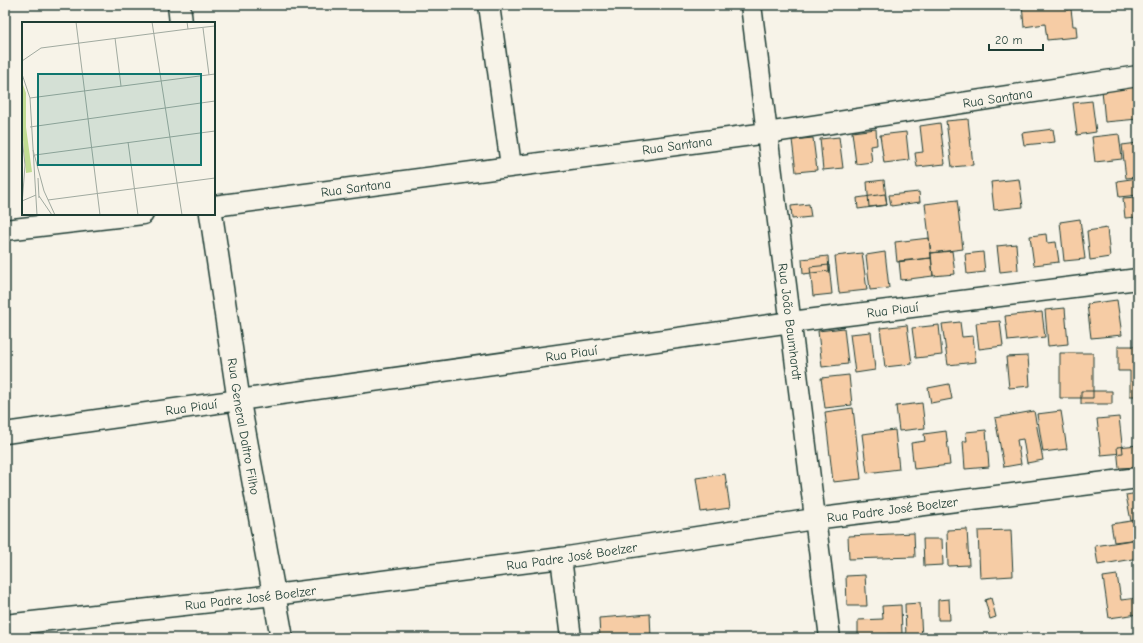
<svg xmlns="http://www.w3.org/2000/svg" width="1143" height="643" font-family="'Comic Neue',sans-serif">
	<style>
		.building { fill: #f6cca5; stroke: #1f3d34 }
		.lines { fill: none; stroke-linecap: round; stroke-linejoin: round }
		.street-casing { stroke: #1f3d34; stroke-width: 23 }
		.secondary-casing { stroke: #1f3d34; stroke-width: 25 }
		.street { stroke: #f7f3e8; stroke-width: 20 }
		.secondary { stroke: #f7f3e8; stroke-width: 22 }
		.labels { text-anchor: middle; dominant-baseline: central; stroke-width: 3; stroke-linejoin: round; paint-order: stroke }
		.street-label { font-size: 13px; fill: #1f3d34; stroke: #f7f3e8 }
		.inset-road { fill: none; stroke: #a1aaa0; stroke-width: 1 }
		.view { fill: #0f766e; fill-opacity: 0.15; stroke: #0f766e; stroke-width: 2 }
		.inset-edge { fill: none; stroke: #1f3d34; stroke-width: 2 }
	</style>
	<rect width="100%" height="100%" fill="#f7f3e8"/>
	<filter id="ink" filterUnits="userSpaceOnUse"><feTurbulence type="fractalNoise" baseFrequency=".025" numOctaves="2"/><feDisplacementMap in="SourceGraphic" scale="8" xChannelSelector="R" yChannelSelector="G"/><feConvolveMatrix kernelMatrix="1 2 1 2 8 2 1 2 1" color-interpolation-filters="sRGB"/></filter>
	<g filter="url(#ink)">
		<path class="building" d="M1022,5H1067V10L1071,9L1073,26H1076L1077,37L1047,40L1045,24L1024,27Z
			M1138,86V119L1105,122L1102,90Z
			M1092,101L1096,132L1077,135L1073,103Z
			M968,119L973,165L952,167L946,121Z
			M940,123L945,164L917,167L915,153L923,152L920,126Z
			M876,129L877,145L870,146L872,162L856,164L852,132Z
			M1053,129L1055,142L1024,145L1022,133Z
			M906,132L909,160L884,163L880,135Z
			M1119,134L1122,159L1095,162L1092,137Z
			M839,137L843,168L823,170L820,139Z
			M813,138L817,170L796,172L792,140Z
			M1138,143V177L1126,178L1122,145Z
			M1138,178V195L1119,197L1117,181Z
			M1019,179L1023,207L994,210L991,182Z
			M884,180L887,205L869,207L867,182Z
			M919,192L920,202L891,206L889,195Z
			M885,194L887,205L858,209L857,198Z
			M1138,197V217L1125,218L1123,198Z
			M957,200L963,249L931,253L925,204Z
			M809,204L811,217L792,219L791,206Z
			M1080,219L1085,259L1064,261L1060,222Z
			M1107,228L1110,257L1090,260L1087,231Z
			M1046,234L1047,243L1056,242L1059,262L1034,265L1030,236Z
			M929,238L931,258L897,262L895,242Z
			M1016,244L1018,270L1000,272L997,246Z
			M952,251L955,274L933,276L931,253Z
			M885,252L889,288L870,290L866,255Z
			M983,252L985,272L967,274L965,254Z
			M862,253L867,290L839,293L835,256Z
			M828,256L829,271L803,274L802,259Z
			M931,258L933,276L901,280L899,261Z
			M829,265L832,294L813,296L810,267Z
			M1117,300L1122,335L1091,338L1087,304Z
			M1065,308L1068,344L1048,346L1045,310Z
			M1042,312L1045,337L1008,341L1005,316Z
			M1000,321L1003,346L979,349L976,323Z
			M960,322L962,337L973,336L976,362L948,365L942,324Z
			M907,325L912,364L885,367L880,328Z
			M939,325L942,355L916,358L912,328Z
			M844,328L848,364L822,367L818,331Z
			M871,332L875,370L855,373L850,334Z
			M1118,346H1138V396H1130V371H1118Z
			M1060,353H1093V398H1060Z
			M1028,356L1030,386L1009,388L1006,357Z
			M849,375L852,405L825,408L821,378Z
			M949,384L952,399L931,403L928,388Z
			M1081,391H1112V404H1081Z
			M922,403L925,428L899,431L896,406Z
			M853,408L861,479L833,482L825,412Z
			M1034,411L1043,460L1027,463L1023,439L1017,440L1021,464L1004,467L995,418Z
			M1061,411L1067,449L1043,452L1037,414Z
			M1119,417L1123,453L1101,455L1097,419Z
			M895,430L899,469L867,473L862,434Z
			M986,430L989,467L965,469L963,441H967L966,432Z
			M946,431L950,465L914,469L911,443L925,441L924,434Z
			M1138,445V467L1119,468L1117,447Z
			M725,474L730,508L701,512L696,478Z
			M1138,493V520L1131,521L1126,495Z
			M1138,520V539L1114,542L1111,524Z
			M967,529L969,565L948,566L947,530Z
			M1011,530L1013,576L980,578L978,531Z
			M914,533L915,557L849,559L848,536Z
			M923,539H942L943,565L924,566Z
			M1138,539V558L1098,565L1095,546Z
			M865,575L867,606H847L846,576Z
			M1117,575L1121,600L1138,598V614L1109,618L1103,577Z
			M991,598L996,617L990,619L985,600Z
			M949,599L950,620H938V600Z
			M920,603L922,638H906L905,604Z
			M901,605L902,634H887V638H858V620L883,619L882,606Z
			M650,614L651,638H600L599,618Z"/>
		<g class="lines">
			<defs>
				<g id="street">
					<path d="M489,5L511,166"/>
					<path id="s1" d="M751,5L830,638"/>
					<path id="s2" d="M214,206L767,133L1138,76"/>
					<path d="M5,230L143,214"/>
					<path id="s3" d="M5,433L791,322L1138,279"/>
					<path d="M561,558L571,638"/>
					<path id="s4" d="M5,625L274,595L561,558L814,519L1138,478"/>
				</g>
				<g id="secondary">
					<path d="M179,5L181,23"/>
					<path id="s5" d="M211,214L239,402L282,638"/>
				</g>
			</defs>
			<use href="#street" class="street-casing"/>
			<use href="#secondary" class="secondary-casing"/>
			<use href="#street" class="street"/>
			<use href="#secondary" class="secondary"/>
		</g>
	</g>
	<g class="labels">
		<g class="street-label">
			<text stroke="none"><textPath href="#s2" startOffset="791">Rua Santana</textPath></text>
			<text stroke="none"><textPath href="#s2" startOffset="467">Rua Santana</textPath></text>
			<text stroke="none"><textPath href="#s2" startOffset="143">Rua Santana</textPath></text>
			<text stroke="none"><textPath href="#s3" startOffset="896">Rua Piauí</textPath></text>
			<text stroke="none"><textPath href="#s1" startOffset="319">Rua João Baumhardt</textPath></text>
			<text stroke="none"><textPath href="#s3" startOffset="572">Rua Piauí</textPath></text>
			<text stroke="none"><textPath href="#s3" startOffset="188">Rua Piauí</textPath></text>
			<text stroke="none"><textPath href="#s5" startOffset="215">Rua General Daltro Filho</textPath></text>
			<text stroke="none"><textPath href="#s4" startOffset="895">Rua Padre José Boelzer</textPath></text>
			<text stroke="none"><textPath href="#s4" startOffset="571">Rua Padre José Boelzer</textPath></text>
			<text stroke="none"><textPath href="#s4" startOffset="247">Rua Padre José Boelzer</textPath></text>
		</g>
	</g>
	<g transform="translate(22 22)">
		<rect width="193" height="193" fill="#f7f3e8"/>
		<path d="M0,60L4,71V105L10,150L4,151L0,107Z" fill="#c1dc93"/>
		<path class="inset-road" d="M54,0L78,193M130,0L160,193M165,0L166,7L193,4M181,6L187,53M93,16L99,64M0,39L19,26L166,7M0,52L8,76L15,193M8,76L193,52M8,105L193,79M0,115L3,143L0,183M106,120L116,193M11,128L22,169L33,193M13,133L193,109M16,156L17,176M17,174L30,193M26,178L193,156M0,179L14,173"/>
		<path class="view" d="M16,52H179V143H16Z"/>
		<rect width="193" height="193" class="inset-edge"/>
	</g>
	<rect width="1143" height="643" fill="none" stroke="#f7f3e8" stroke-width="20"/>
	<rect x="10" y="10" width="1123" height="623" fill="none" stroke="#1f3d34" stroke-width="1.5" filter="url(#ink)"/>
	<path d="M989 44v6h54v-6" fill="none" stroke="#1f3d34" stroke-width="2"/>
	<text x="995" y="44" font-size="12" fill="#1f3d34" stroke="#f7f3e8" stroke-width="3" paint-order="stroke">20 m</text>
</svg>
